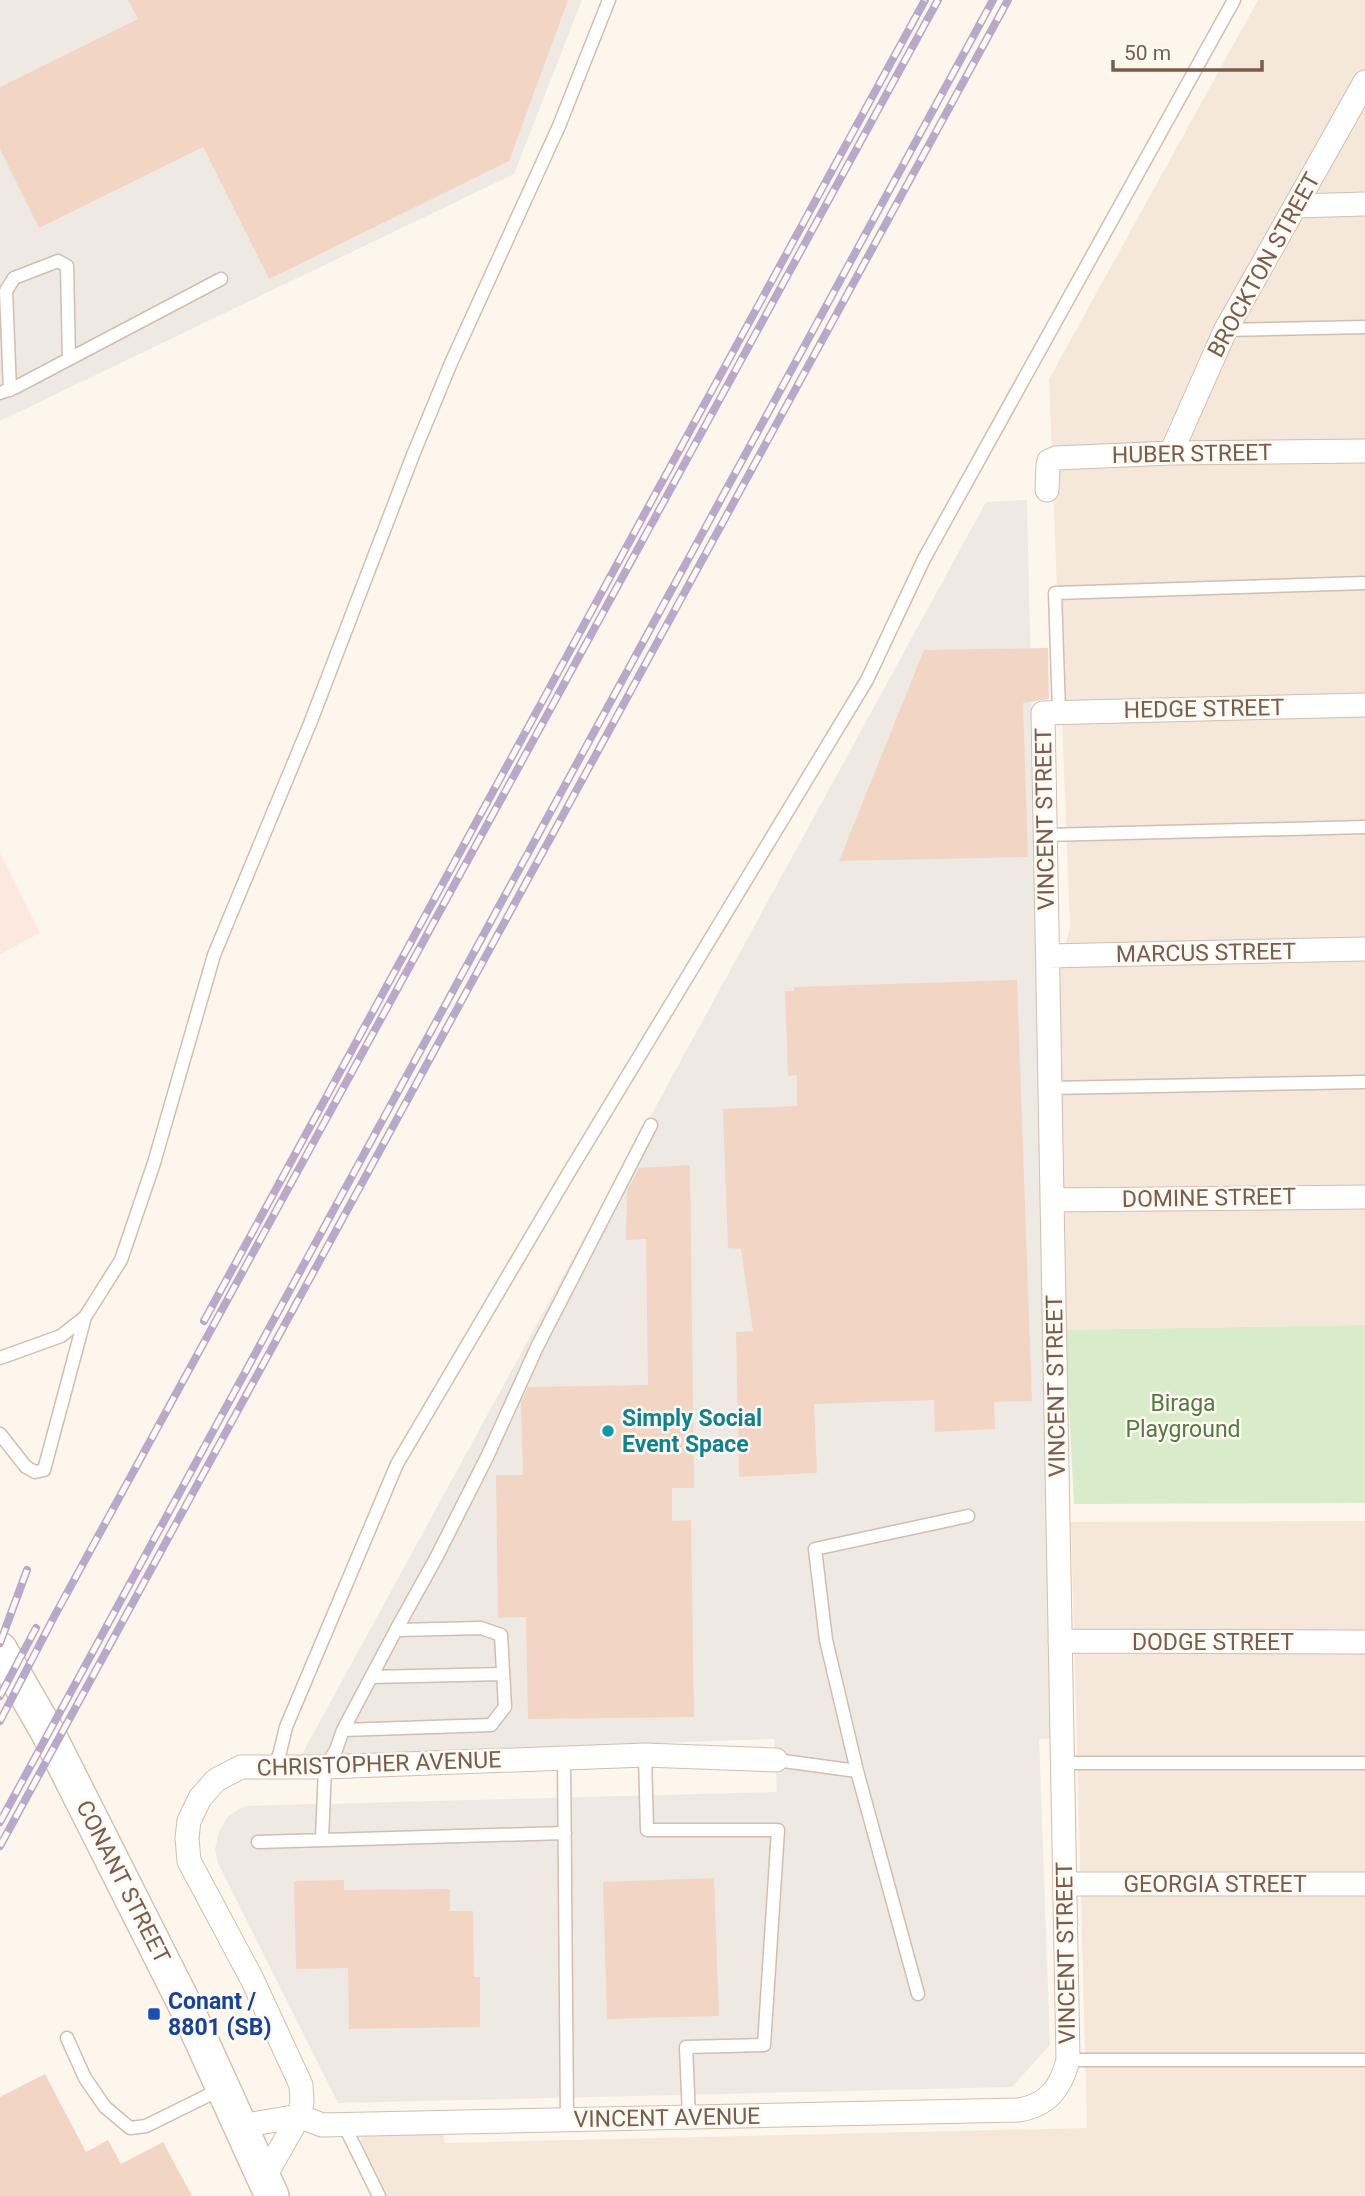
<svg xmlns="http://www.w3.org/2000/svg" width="1365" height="2196" font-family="Roboto,sans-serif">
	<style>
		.residential { fill: #f5e8da }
		.commercial { fill: #fde8e0 }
		.industrial { fill: #efe9e4 }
		.green { fill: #d8ecc9 }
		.building { fill: #f3d5c3 }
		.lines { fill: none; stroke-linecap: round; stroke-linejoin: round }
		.service-casing { stroke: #d1beb0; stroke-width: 15 }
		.minor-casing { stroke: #d1beb0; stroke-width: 25 }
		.secondary-casing { stroke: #d6c0b0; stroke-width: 36 }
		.service { stroke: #fff; stroke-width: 12 }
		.minor { stroke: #fff; stroke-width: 23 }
		.secondary { stroke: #fff; stroke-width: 33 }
		.rail-casing { stroke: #b9a8c9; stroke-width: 8 }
		.rail { stroke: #fffaf3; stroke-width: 5; stroke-dasharray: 16; stroke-linecap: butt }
		.culture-dot { fill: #0f9aa8; stroke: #fffaf3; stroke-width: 2.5 }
		.transit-dot { fill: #1a4fb4; stroke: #fffaf3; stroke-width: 2.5 }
		.labels { text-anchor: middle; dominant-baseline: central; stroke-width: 5; stroke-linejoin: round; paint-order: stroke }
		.street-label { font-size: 23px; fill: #7a5c4d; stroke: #fffaf3 }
		.park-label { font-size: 23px; fill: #537a41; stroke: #fffaf3 }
		.culture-label { font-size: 23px; font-weight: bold; fill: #0d838f; stroke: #fffaf3; text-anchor: start }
		.transit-label { font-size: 23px; font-weight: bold; fill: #164399; stroke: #fffaf3; text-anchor: start }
	</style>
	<rect width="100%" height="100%" fill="#fdf6ec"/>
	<path class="residential" d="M1258,0H1365V1325L1065,1330L1057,979L1070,927L1049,379Z
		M1365,1521V2196H382L360,2152L361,2135L443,2132L445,2143L1087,2128L1071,1522Z"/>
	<path class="commercial" d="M0,853L40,933L0,954Z"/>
	<path class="industrial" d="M0,0H582L514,174L0,421Z
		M1027,500L1048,1459L1058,1738L1039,1739L1050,2045L1012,2087L338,2103L218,1863L215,1849L219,1832L228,1816L245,1806L777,1792L774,1739L301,1756L986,502Z"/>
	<path class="green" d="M1365,1325V1503L1074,1504L1065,1330Z"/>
	<path class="building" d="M128,0H568L509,161L269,279L203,147L39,228L0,149V87L138,19Z
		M1048,648L1049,699L1023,703L1028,857L839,861L924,650Z
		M1017,980L1032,1401L994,1402L995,1429L935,1432L934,1400L814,1404L817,1473L739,1477L736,1332L753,1331L741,1249L728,1248L723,1109L797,1106V1075L788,1076L785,991H794V987Z
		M690,1165L694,1488H672V1521L691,1520L694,1717L528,1719L526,1617L498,1618L496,1475H523L521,1403L528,1387L648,1385L646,1239L626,1240L627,1191L639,1168Z
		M714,1878L719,2016L607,2019L603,1882Z
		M344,1880V1890L450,1889V1911H473L474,1977H480V2027L349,2029L348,1968L296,1969L294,1881Z
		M45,2074L86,2152L108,2140L121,2164L163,2142L192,2196H0V2097Z"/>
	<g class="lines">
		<defs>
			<path id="service" d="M1225,330L1365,327
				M10,390L6,291L14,278L58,261L67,266L69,359
				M0,393L16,387L221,279
				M1059,712L1055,593L1365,583
				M1046,835L1365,827
				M1050,1088L1365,1082
				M0,1358L61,1336L85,1317L121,1260L154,1163L214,955L311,721L413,455L451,363L559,126L609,0
				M0,1434L26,1467L35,1472L44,1470L85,1317
				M396,1630L436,1558L488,1455L537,1347L651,1125
				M371,1677L503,1674
				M645,1755L647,1830H778L764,2045L686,2047L689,2117
				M564,1758L567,2120
				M776,1760L857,1771L918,1994
				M1062,1763H1365
				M274,1767L280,1752L286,1727L397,1464L568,1174L867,680L924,559L1234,0
				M857,1771L826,1640L815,1549L968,1516
				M322,1840L325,1767L336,1750L343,1730L396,1630L481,1628L501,1635L505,1707L491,1725L343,1730
				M258,1842L565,1833
				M67,2038L85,2078L105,2107L130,2128L146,2126L221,2089
				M1068,2060H1365
				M344,2125L379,2196"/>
			<path id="minor" d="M1296,206L1365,204
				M1171,453L1225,331L1365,82
				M1047,490L1048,465L1049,461L1056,458L1171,453L1365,451
				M1048,956L1365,949
				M1052,1200L1365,1197
				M1060,1641L1365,1642
				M1065,1884H1365
				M241,2126L299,2116L322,2125L1019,2110C1048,2105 1061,2088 1068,2060L1043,713L1365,705
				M265,2176L299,2116L302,2102L301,2085L252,1979L189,1861L187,1838L189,1821L200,1798L216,1780L241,1767H325L645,1755L776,1760"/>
			<path id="secondary" d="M0,1649L47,1731L188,2011L272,2196"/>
		</defs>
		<use href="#service" class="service-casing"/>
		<use href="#minor" class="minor-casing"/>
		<use href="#secondary" class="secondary-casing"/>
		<use href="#service" class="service"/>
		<use href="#minor" class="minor"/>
		<use href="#secondary" class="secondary"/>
		<defs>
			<path id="rail" d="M204,1321L925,0
				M0,1643L27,1570
				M0,1696L36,1628
				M0,1721L55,1615L938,0
				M0,1822L993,0
				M0,1846L1008,0"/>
		</defs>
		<use href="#rail" class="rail-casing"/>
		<use href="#rail" class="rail"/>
	</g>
	<circle class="culture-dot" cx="608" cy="1431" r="7"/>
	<rect class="transit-dot" x="147" y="2007" width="14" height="14" rx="3.5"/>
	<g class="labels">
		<g class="street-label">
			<text transform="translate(1264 265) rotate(-61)">BROCKTON STREET</text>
			<text transform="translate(1192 454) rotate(-1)">HUBER STREET</text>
			<text transform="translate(1204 709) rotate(-1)">HEDGE STREET</text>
			<text transform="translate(1045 819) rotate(-91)">VINCENT STREET</text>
			<text transform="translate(1206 953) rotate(-1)">MARCUS STREET</text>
			<text transform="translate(1209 1198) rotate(-1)">DOMINE STREET</text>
			<text transform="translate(1056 1386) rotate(-91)">VINCENT STREET</text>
			<text x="1213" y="1642">DODGE STREET</text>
			<text transform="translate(379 1764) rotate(-2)">CHRISTOPHER AVENUE</text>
			<text transform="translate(123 1882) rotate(63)">CONANT STREET</text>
			<text x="1215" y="1884">GEORGIA STREET</text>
			<text transform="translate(1066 1953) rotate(-91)">VINCENT STREET</text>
			<text transform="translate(667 2118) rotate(-1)">VINCENT AVENUE</text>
		</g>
		<g class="park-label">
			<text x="1183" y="1403">Biraga<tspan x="1183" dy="26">Playground</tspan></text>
		</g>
		<g class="culture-label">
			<text x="622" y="1418">Simply Social<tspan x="622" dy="26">Event Space</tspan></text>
		</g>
		<g class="transit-label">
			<text x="168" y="2001">Conant /<tspan x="168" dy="26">8801 (SB)</tspan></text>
		</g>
	</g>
	<path d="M1113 60v10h149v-10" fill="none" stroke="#7a5c4d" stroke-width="3.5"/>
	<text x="1124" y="60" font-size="21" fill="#7a5c4d" stroke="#fffaf3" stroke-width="5" paint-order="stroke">50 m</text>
</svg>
